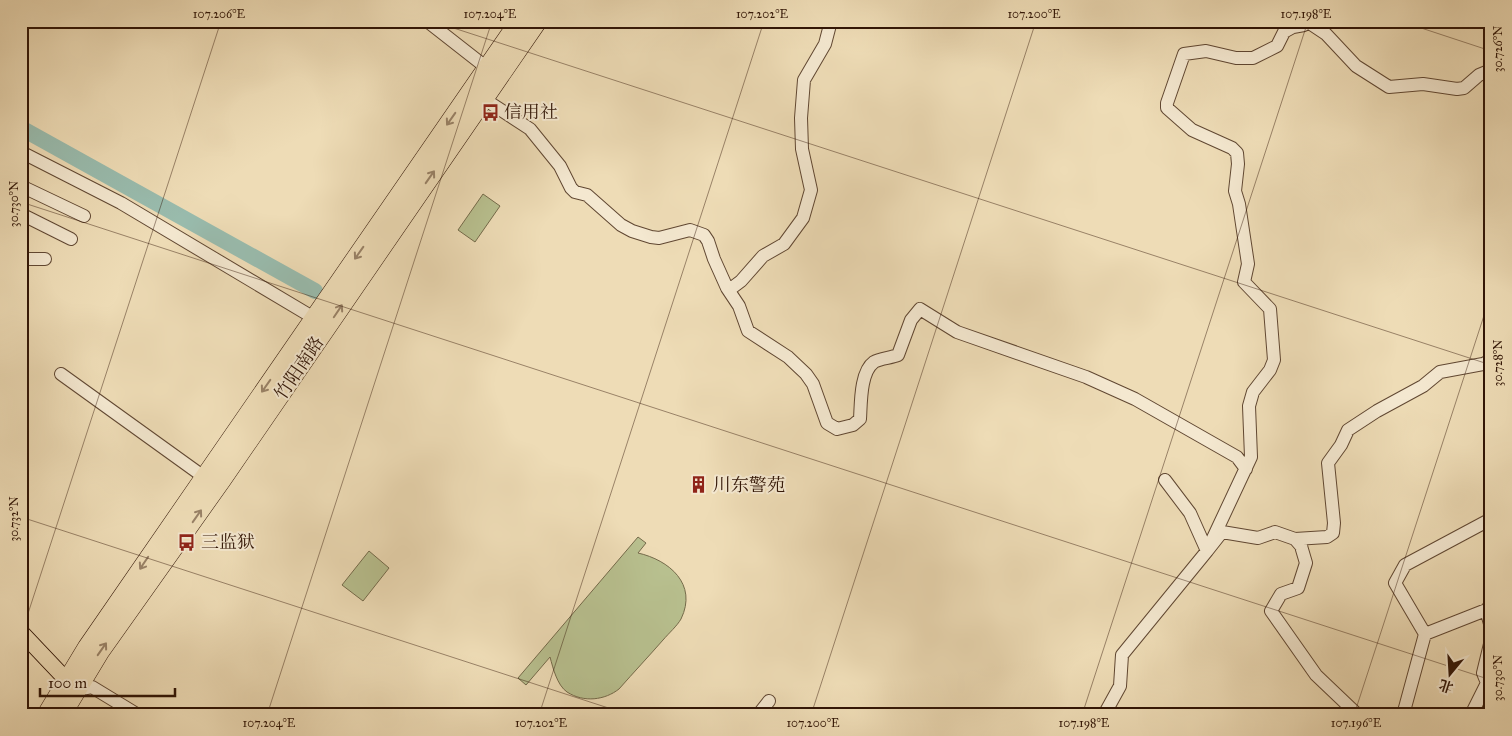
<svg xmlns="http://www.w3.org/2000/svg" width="1512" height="736" font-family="'IM FELL Great Primer','Noto Serif SC',serif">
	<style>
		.green { fill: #b8c08f; stroke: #746a4a }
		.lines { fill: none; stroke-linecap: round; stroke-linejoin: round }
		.river { stroke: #99bcae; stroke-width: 16 }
		.minor-casing { stroke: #604732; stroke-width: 14 }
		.major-casing { stroke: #311506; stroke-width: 17 }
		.highway-casing { stroke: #311506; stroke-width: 19 }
		.minor { stroke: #f4e8d0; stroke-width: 12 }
		.major { stroke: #eedcb6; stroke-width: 15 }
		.highway { stroke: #eedcb6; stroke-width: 18 }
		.oneway { stroke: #998267 }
		.ticks { fill: none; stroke: #311506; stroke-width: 1; stroke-opacity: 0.45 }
		.labels { text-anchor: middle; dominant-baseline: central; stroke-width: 4; stroke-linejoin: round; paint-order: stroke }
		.poi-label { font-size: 18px; fill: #311506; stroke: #f4e8d0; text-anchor: start }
		.street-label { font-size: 18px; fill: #311506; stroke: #f4e8d0 }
		.neatline { fill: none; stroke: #311506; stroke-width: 2 }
		.ticks-label { font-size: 12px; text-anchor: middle; fill: #311506 }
	</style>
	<rect width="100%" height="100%" fill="#eedcb6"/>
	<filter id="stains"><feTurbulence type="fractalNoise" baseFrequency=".004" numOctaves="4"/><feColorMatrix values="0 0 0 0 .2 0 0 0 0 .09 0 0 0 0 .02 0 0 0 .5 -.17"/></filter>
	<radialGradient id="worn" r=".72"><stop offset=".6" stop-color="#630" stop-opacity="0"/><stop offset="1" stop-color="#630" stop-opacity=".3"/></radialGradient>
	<path class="green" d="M483,194L500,206L475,242L458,230Z
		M638,537L646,543L638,553C669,560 698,584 681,619C677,626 669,633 663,640C649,656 634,672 619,689C605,700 584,703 567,692C557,685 553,668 550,657L526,685L518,678Z
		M369,551L389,568L363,601L342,585Z"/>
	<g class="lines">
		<path class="river" d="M21,128L315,291"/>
		<defs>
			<path id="minor" d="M427,21L487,68
				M1308,22L1326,34L1356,66L1389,87L1423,84L1457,89L1464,88L1479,75L1491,70
				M478,95L530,129L560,166L571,188L575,192L587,195L621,225L632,231L651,237L659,238L690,230L704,235L708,241L714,259L727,288L739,306L748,331L788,357L806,374L813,384L827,423L837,429L853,425L860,419C861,404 860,372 874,362C880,358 891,358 898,355L911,320L920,309L957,332L1086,377L1135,399L1237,457L1246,469
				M21,152L121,203L314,318
				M21,186L84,216
				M21,214L71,239
				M21,259H45
				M729,290L741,281L763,256L784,244L803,218L811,190L802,149L801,118L804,80L825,44L831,21
				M61,374L204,477
				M1165,480L1190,513L1207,551L1222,532L1258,538L1275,532L1295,539L1301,546L1306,563L1298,588L1281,594L1271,611L1316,675L1358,715
				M1295,539L1327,537L1333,533L1334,523L1328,463L1341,445L1348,430L1377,411L1423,386L1440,372L1483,364L1491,360
				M1491,605L1486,610L1491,627
				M1425,634L1486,610
				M1491,640L1483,673L1487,683L1491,684
				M76,690L92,687L138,715
				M758,715L769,701
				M1104,715L1120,686L1122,655L1207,551L1251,457L1249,406L1253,392L1270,370L1274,360L1270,309L1244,282L1248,264L1239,204L1235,191L1238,164L1237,153L1232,148L1192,130L1167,108V103L1184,54L1206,51L1236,58H1253L1277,46L1284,32L1293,27L1304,25L1307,21
				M1403,715L1425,634L1395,583L1405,565L1491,519
				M1471,715L1487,683"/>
			<path id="major" d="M21,632L75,689"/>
			<path id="highway" d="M46,715L87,647L519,21
				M62,715L100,652L222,480L538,21"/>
		</defs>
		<use href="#minor" class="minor-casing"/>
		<use href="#major" class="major-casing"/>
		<use href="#highway" class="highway-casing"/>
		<use href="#minor" class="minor"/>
		<use href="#major" class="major"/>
		<use href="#highway" class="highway"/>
	</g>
	<defs><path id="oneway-shaft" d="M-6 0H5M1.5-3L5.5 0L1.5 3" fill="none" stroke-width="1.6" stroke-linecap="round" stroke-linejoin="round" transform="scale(1.25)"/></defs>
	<g class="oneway">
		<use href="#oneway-shaft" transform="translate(451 119) rotate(125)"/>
		<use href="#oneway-shaft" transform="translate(430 177) rotate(-55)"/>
		<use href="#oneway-shaft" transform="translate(359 253) rotate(125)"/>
		<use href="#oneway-shaft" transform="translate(338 311) rotate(-56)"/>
		<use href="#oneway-shaft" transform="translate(266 386) rotate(125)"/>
		<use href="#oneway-shaft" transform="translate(197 516) rotate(-55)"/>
		<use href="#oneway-shaft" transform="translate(144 563) rotate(124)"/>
		<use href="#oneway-shaft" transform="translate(102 649) rotate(-55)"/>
	</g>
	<path class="ticks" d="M432,21L1491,365M1400,21L1491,51M21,202L1491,680M21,517L630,715M21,635L221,21M267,715L492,21M539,715L764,21M811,715L1036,21M1082,715L1308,21M1354,715L1491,294"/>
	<defs>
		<symbol id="bus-bare" viewBox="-9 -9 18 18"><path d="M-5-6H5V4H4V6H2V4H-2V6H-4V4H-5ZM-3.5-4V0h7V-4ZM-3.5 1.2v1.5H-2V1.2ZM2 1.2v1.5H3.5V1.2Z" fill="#8f2418" stroke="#f4e8d0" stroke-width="2.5" paint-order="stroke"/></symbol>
		<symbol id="building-bare" viewBox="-9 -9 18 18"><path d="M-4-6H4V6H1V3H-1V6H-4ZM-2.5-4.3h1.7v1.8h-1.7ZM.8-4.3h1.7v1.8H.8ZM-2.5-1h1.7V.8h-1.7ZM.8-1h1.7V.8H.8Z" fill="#8f2418" stroke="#f4e8d0" stroke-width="2.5" paint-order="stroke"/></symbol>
	</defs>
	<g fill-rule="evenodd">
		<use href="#bus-bare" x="478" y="100" width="25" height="25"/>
		<use href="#building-bare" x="686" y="472" width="25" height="25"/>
		<use href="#bus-bare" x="174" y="530" width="25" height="25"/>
	</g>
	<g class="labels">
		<g class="poi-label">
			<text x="504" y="112">信用社</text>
			<text x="713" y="485">川东警苑</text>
			<text x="201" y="542">三监狱</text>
		</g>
		<g class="street-label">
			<text transform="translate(299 368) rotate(-56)">竹阳南路</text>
		</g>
	</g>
	<rect width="1512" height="736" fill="none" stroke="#eedcb6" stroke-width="55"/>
	<g transform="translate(1450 674) rotate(198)" stroke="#f4e8d0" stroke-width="4" paint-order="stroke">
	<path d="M0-4L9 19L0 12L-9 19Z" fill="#311506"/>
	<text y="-8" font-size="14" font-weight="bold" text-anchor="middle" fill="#311506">北</text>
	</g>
	<path d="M40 688v8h135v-8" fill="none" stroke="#311506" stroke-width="2.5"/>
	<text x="48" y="688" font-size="15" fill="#311506" stroke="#f4e8d0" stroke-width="4" paint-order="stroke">100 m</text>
	<rect x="28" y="28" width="1456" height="680" class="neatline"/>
	<g class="ticks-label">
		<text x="219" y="18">107.206°E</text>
		<text x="490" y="18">107.204°E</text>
		<text x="762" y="18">107.202°E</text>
		<text x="1034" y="18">107.200°E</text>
		<text x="1306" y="18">107.198°E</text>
		<text transform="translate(1498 49) rotate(-90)" y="4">30.726°N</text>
		<text transform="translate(14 204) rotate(-90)" y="4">30.730°N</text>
		<text transform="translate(1498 363) rotate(-90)" y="4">30.728°N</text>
		<text transform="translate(14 519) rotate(-90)" y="4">30.732°N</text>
		<text transform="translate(1498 678) rotate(-90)" y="4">30.730°N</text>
		<text x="269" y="727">107.204°E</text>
		<text x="541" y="727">107.202°E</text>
		<text x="813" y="727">107.200°E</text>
		<text x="1084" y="727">107.198°E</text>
		<text x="1356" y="727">107.196°E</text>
	</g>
	<rect width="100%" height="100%" filter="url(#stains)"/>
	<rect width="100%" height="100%" fill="url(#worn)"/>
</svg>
